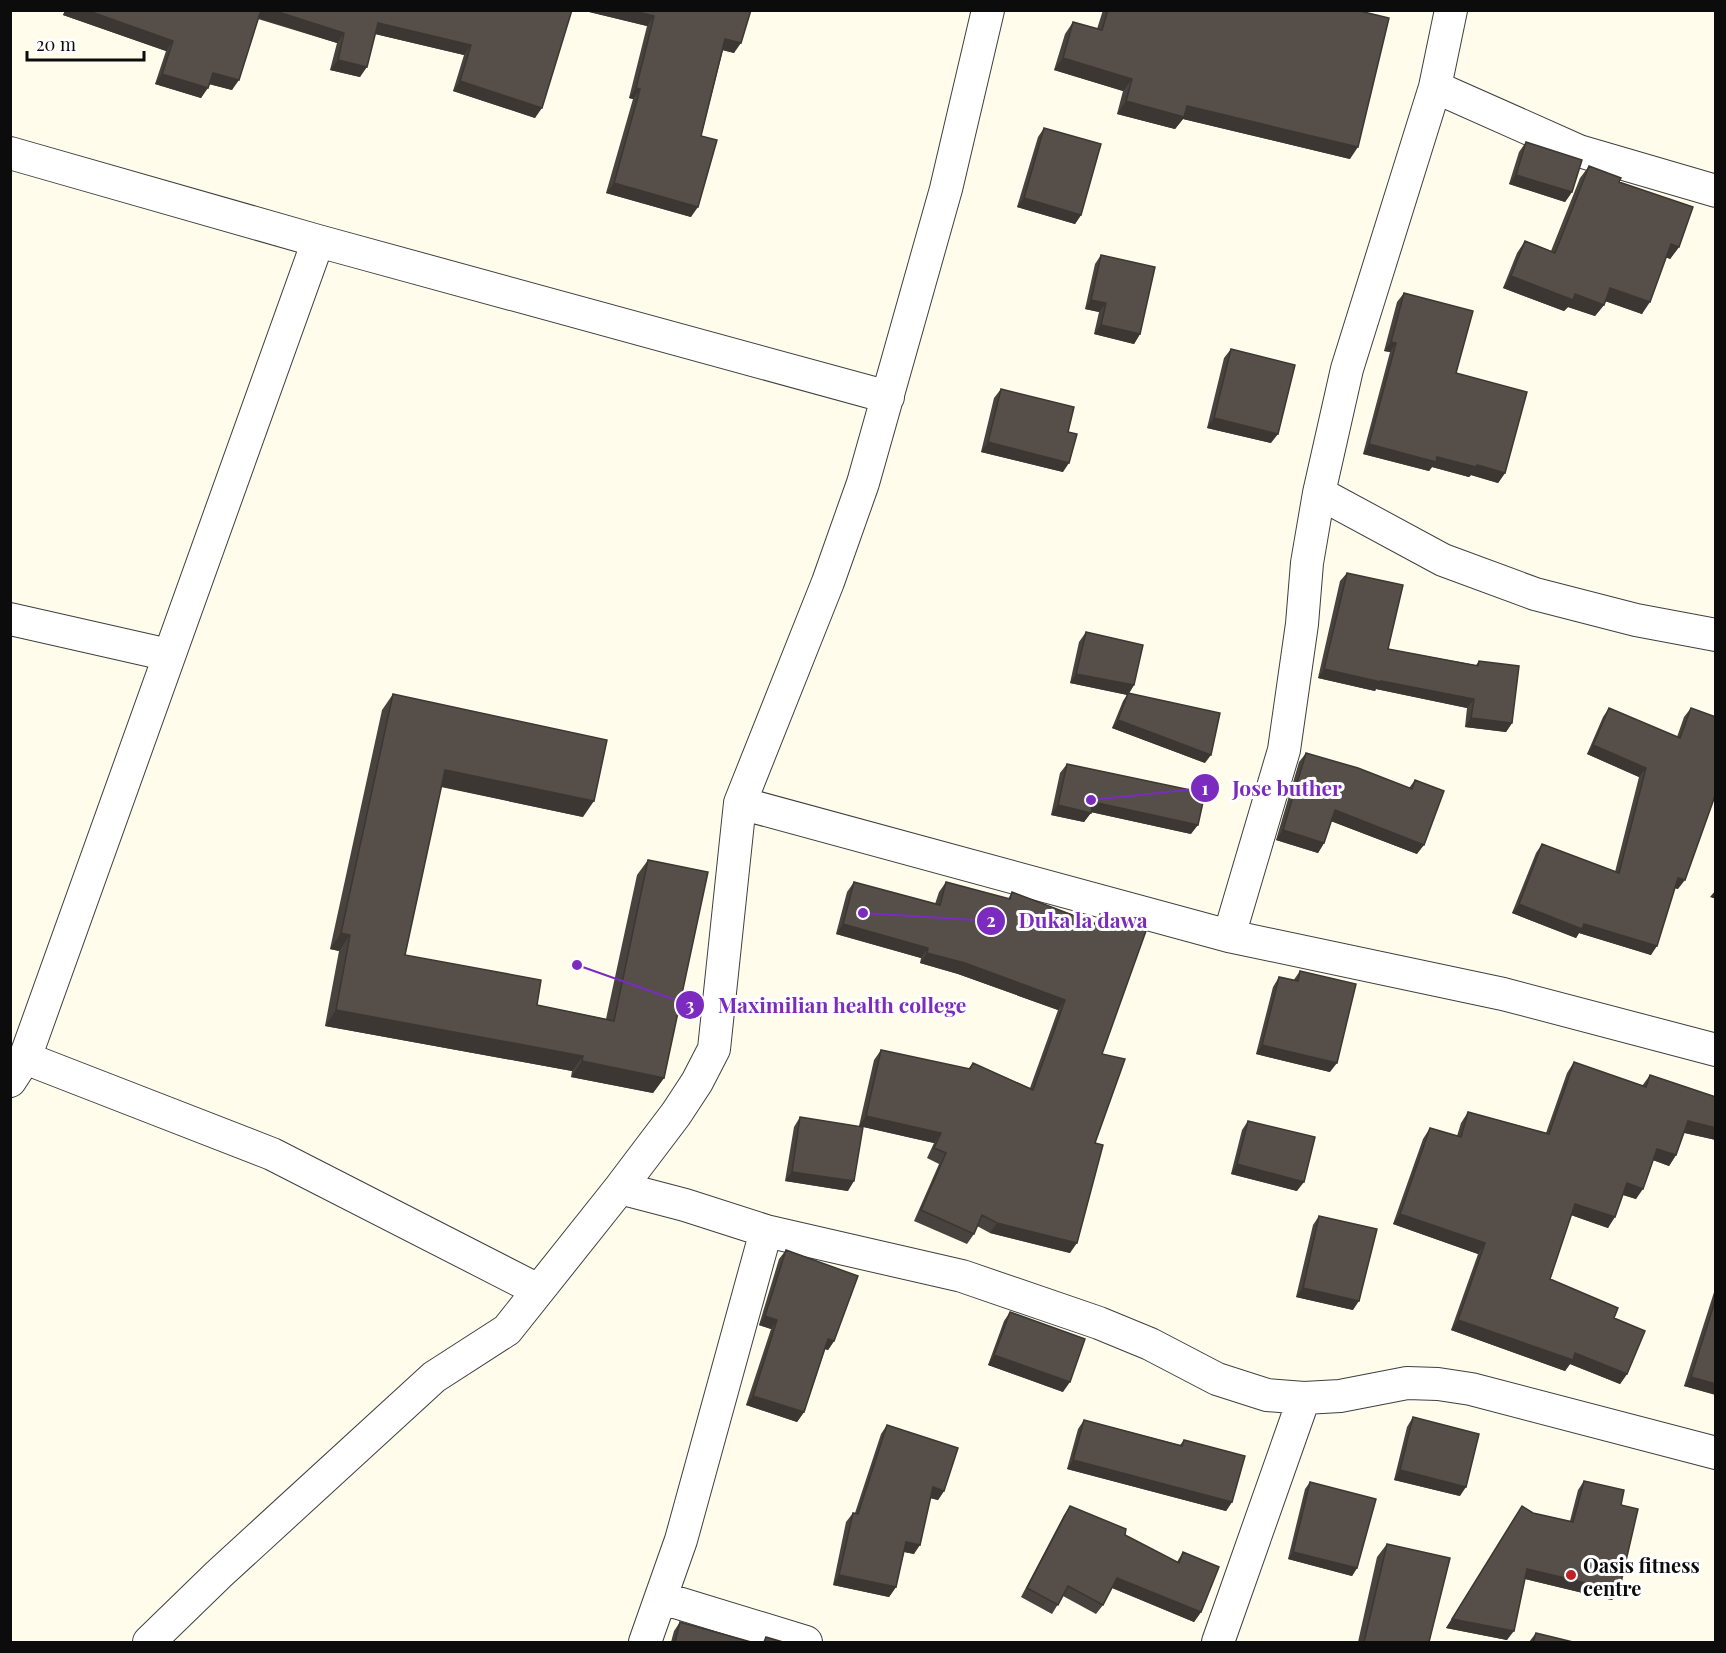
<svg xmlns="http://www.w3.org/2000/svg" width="1726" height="1653" font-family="'Playfair Display',serif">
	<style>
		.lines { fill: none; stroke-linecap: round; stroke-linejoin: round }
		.street-casing { stroke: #3f3f3f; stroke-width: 34 }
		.street { stroke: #fff; stroke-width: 32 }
		.wall { fill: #49433f }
		.shaded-wall { fill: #3c3733 }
		.building { fill: #554e49; stroke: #3c3733; stroke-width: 1.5 }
		.poi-dot { fill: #bf2226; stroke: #fff; stroke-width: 2 }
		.labels { text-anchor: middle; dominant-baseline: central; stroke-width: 6; stroke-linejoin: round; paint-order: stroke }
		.poi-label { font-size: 20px; font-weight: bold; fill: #0c0c0c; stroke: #fff; text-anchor: start }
		.leader { fill: none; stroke: #7b2cbf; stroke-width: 2 }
		.callout-dot { fill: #7b2cbf; stroke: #fff; stroke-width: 2 }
		.mark-label { font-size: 18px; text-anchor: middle; font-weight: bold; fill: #fff }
		.callout-label { font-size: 21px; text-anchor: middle; font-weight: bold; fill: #7b2cbf; stroke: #fff; stroke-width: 6; stroke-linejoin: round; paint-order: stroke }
	</style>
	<rect width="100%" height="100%" fill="#fffcec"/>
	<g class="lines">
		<defs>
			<path id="street" d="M1435,87L1579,151L1716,191
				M10,153L318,241L888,397
				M1319,493L1443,560L1535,594L1636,620L1716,635
				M10,619L169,655
				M740,803L1229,936L1503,994L1716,1050
				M1229,936L1284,750L1302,624L1307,563L1319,493L1347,369L1435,87L1451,10
				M25,1058L272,1154L538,1290
				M10,1081L25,1058L318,241
				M620,1188L685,1205L766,1231L962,1276L1099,1323L1150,1344L1217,1379L1267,1395L1304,1398L1340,1396L1407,1383L1438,1384L1471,1389L1716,1453
				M662,1598L806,1642
				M149,1642L219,1574L434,1377L507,1330L620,1188L676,1114L697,1082L714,1049L740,803L828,582L863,483L946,189L988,10
				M645,1642L681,1540L766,1231
				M1218,1642L1304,1398"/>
		</defs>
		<use href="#street" class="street-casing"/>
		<use href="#street" class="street"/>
	</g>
	<path class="wall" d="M65,10H572L535,118L453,91L464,55L375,34L360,77L330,70L337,43L258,19L232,90L209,84L201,98L155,84L166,51L63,15Z
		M581,10H751L734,53L723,50L701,136L691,217L606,193L633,99L629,98L647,26Z
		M1103,10H1356L1350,159L1183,119L1175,129L1117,114L1123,91L1054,70L1065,34L1073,22L1097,29Z
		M1044,128L1081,215L1075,224L1017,207L1038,137Z
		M1526,142L1572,192L1565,202L1509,184L1519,152Z
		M1589,166L1619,182L1679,247L1670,259L1666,257L1642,314L1605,301L1604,305L1595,316L1568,307L1564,311L1503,288L1517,253L1525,241L1551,251L1580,178Z
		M1101,255L1140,334L1134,344L1094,334L1099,312L1085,309L1095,264Z
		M1404,293L1456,373L1505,473L1498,483L1471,475L1469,477L1432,467L1429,471L1363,454L1390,352L1384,351L1397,302Z
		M1231,349L1271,443L1207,428L1224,358Z
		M1001,389L1068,432L1063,472L981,452L994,398Z
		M1347,573L1388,649L1476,665L1479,661L1512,723L1506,732L1465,727L1467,708L1376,689L1375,691L1318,678L1340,581Z
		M1086,632L1134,685L1129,693L1205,763L1112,728L1123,701L1127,695L1070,683L1079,642Z
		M393,694L583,817L441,787L405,955L537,1005L606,1019L637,875L648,860L664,1078L653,1093L571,1077L572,1071L325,1026L339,951L330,949L382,710Z
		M1609,708L1677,737L1684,717L1691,708L1678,889L1675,888L1651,955L1579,933L1576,938L1512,913L1536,853L1542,844L1615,872L1639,777L1587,754L1603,717Z
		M1306,753L1409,788L1415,780L1417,854L1331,821L1324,843L1318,853L1276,840L1299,762Z
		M1067,764L1191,834L1091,812L1084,822L1051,815L1060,773Z
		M854,882L935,904L939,892L946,882L1008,899L1012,892L1094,923L1100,914L1102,1054L1095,1143L1070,1253L990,1233L977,1226L974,1234L967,1244L914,1221L939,1164L927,1158L934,1143L859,1126L874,1060L881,1050L968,1069L973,1063L1030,1088L1058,1010L958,974L920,963L921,958L836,934L847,892Z
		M1300,971L1330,1072L1256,1054L1273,987L1279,977L1293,981Z
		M1574,1062L1642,1086L1650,1075L1716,1097V1140L1684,1133L1676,1155L1669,1166L1653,1160L1636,1199L1623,1195L1608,1228L1571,1215L1550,1279L1614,1318L1627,1374L1620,1384L1570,1364L1565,1371L1451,1330L1478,1254L1393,1224L1423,1139L1430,1128L1457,1136L1461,1123L1468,1112L1546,1133L1567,1073Z
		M800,1117L848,1191L785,1181L794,1127Z
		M1248,1121L1297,1191L1231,1174L1242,1130Z
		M1319,1216L1353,1310L1296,1297L1313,1225Z
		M786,1250L834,1341L828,1350L825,1349L804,1412L797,1422L746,1405L771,1329L759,1325L779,1259Z
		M1716,1286V1395L1684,1386Z
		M1010,1312L1063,1392L988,1365L1004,1321Z
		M1413,1417L1460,1496L1394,1480L1407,1427Z
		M1084,1420L1180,1445L1184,1440L1232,1502L1226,1511L1067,1469L1078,1429Z
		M887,1425L944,1491L938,1500L930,1498L914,1554L904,1552L896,1587L889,1597L833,1585L846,1522L853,1513H855L881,1434Z
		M1584,1481L1621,1505L1619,1591L1612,1600L1525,1579L1507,1640L1446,1628L1522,1506L1533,1513L1570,1521L1578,1490Z
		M1310,1482L1357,1568L1352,1576L1288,1559L1305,1489Z
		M1070,1506L1177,1562L1183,1552L1201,1612L1194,1622L1112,1588L1103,1605L1096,1614L1063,1596L1052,1614L1021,1597L1064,1515Z
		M1387,1544L1429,1642H1358L1377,1557Z
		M680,1622L751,1642H671L674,1631Z
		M1536,1633L1573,1642H1529Z"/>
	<path class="shaded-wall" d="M66,10H86L173,41L166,51L63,15Z
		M260,10H272L344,33L337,43L255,17Z
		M581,10H630L654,16L647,26Z
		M378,23L471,45L464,55L371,33Z
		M725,39L741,43L734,53L718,49Z
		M1063,58L1132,79L1123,91L1054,70Z
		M338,60L367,67L360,77L330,70Z
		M213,73L239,80L232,90L205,83Z
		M162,74L208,88L201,98L155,84Z
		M460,81L542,108L535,118L453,91Z
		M636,88L640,89L633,99L629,98Z
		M1126,101L1187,106L1358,147L1350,159L1183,119L1175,129L1117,114Z
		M1516,175L1572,192L1565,202L1509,184Z
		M614,183L698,207L691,217L606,193Z
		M1024,198L1081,215L1075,224L1017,207Z
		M1671,244L1679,247L1670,259L1663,256Z
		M1511,276L1575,294L1604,305L1595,316L1568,307L1564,311L1503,288Z
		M1610,288L1650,302L1642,314L1602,300Z
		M1091,300L1106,303L1099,312L1085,309Z
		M1101,325L1140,334L1134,344L1094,334Z
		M1391,342L1396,343L1390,352L1384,351Z
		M1214,418L1278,434L1271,443L1207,428Z
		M988,442L1069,463L1063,472L981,452Z
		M1369,444L1477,465L1505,473L1498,483L1471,475L1469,477L1432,467L1429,471L1363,454Z
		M1324,669L1381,681L1474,699L1467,708L1376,689L1375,691L1318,678Z
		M1076,674L1134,685L1128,695L1070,683Z
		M1471,718L1512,723L1506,732L1465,727Z
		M1118,720L1211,755L1205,763L1112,728Z
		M1593,745L1646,768L1639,777L1587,754Z
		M445,770L594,801L583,817L434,785Z
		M1093,802L1198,825L1191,834L1086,811Z
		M1058,805L1091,813L1084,822L1051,815Z
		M1335,810L1424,845L1417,854L1328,820Z
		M1283,830L1324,843L1318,853L1276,840Z
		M1678,878L1685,880L1678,889L1671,887Z
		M1716,890V899L1710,897Z
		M1519,904L1584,924L1657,946L1651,955L1579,933L1576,938L1512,913Z
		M843,924L928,948L921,958L836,934Z
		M341,933L350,935L339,951L330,949Z
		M927,953L965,963L1065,1000L1058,1010L958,974L920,963Z
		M336,1010L583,1056L572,1071L325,1026Z
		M1262,1045L1337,1063L1330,1072L1256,1054Z
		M582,1061L664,1078L653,1093L571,1077Z
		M866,1116L941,1133L934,1143L859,1126Z
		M1688,1121L1716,1128V1140L1681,1132Z
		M1657,1149L1676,1155L1669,1166L1650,1159Z
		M1237,1164L1304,1182L1297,1191L1231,1174Z
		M792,1172L854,1181L848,1191L785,1181Z
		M1627,1183L1643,1189L1636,1199L1620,1194Z
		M1575,1204L1615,1217L1608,1228L1568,1214Z
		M1400,1214L1485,1243L1478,1254L1393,1224Z
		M997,1223L1077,1243L1070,1253L990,1233Z
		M1303,1288L1359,1301L1353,1310L1296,1297Z
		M765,1316L777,1320L771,1329L759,1325Z
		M1458,1320L1575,1353L1627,1374L1620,1384L1570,1364L1565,1371L1451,1330Z
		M828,1339L834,1341L828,1350L821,1348Z
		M994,1355L1070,1382L1063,1392L988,1365Z
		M1691,1377L1716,1384V1395L1684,1386Z
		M753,1396L804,1412L797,1422L746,1405Z
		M1073,1460L1232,1502L1226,1511L1067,1469Z
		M1400,1470L1466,1487L1460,1496L1394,1480Z
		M933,1487L944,1491L938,1500L926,1497Z
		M906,1542L920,1545L914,1554L900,1551Z
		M1293,1552L1357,1568L1352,1576L1288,1559Z
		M1527,1569L1619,1591L1612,1600L1521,1578Z
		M839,1575L896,1587L889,1597L833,1585Z
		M1117,1578L1201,1612L1194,1622L1110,1587Z
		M1452,1619L1514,1631L1507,1640L1446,1628Z"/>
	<path class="building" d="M86,10H261L239,80L213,73L208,88L162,74L173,41Z
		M272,10H572L542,108L460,81L471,45L378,23L367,67L338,60L344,33Z
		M630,10H751L741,43L725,39L701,136L717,140L698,207L614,183L640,89L636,88L654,16Z
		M1108,10H1356L1389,18L1358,147L1187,106L1184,117L1126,101L1132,79L1063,58L1073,22L1102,30Z
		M1044,128L1101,144L1081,215L1024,198Z
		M1526,142L1582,160L1572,192L1516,175Z
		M1589,166L1621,178L1619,182L1693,207L1679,247L1671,244L1650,302L1610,288L1604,305L1575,294L1573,300L1511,276L1525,241L1555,253Z
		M1101,255L1155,267L1140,334L1101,325L1106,303L1091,300Z
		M1404,293L1473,311L1456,373L1527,392L1505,473L1477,465L1476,467L1437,457L1436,462L1369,444L1396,343L1391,342Z
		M1231,349L1295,365L1278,434L1214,418Z
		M1001,389L1074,407L1068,432L1077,434L1069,463L988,442Z
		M1347,573L1403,585L1388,649L1478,666L1479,661L1519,666L1512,723L1471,718L1474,699L1381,681V682L1324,669Z
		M1086,632L1143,645L1134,685L1076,674Z
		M1128,693L1220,713L1211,755L1118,720Z
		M393,694L607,740L594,801L445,770L405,955L541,980L537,1005L614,1021L648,860L708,872L664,1078L582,1061L583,1056L336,1010L350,935L341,933Z
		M1609,708L1680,738L1691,708L1716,717V793L1685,880L1678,878L1657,946L1584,924L1582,929L1519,904L1542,844L1619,873L1646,768L1593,745Z
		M1306,753L1358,768L1412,789L1415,780L1444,791L1424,845L1335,810L1324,843L1283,830Z
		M1067,764L1205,793L1198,825L1093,802L1091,813L1058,805Z
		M854,882L940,905L946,882L1010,899L1012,892L1096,924L1100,914L1146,931L1102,1054L1125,1059L1095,1143L1103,1145L1077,1243L997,1223L982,1215L974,1234L921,1210L946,1153L934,1148L941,1133L866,1116L881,1050L970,1069L973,1063L1033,1090L1065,1000L965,963L927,953L928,948L843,924Z
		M1300,971L1356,984L1337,1063L1262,1045L1279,977L1298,981Z
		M1574,1062L1646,1087L1650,1075L1716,1097V1128L1688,1121L1676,1155L1657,1149L1643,1189L1627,1183L1615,1217L1575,1204L1550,1279L1618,1308L1614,1318L1645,1331L1627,1374L1575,1353L1573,1360L1458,1320L1485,1243L1400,1214L1430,1128L1461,1137L1468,1112L1549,1134Z
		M800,1117L863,1127L854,1181L792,1172Z
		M1248,1121L1315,1137L1304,1182L1237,1164Z
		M1319,1216L1377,1229L1359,1301L1303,1288Z
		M786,1250L858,1276L834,1341L828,1339L804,1412L753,1396L777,1320L765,1316Z
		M1716,1298V1384L1691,1377Z
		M1010,1312L1085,1339L1070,1382L994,1355Z
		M1413,1417L1479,1434L1466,1487L1400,1470Z
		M1084,1420L1182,1446L1184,1440L1245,1456L1232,1502L1073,1460Z
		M887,1425L958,1448L944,1491L933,1487L920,1545L906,1542L896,1587L839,1575L853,1513L858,1514Z
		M1584,1481L1624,1490L1621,1505L1638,1509L1619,1591L1527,1569L1514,1631L1452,1619L1522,1506L1533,1513L1573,1522Z
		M1310,1482L1376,1499L1357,1568L1293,1552Z
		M1070,1506L1126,1529L1125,1535L1179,1563L1183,1552L1219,1567L1201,1612L1117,1578L1103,1605L1068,1586L1058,1605L1027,1588Z
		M1387,1544L1450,1558L1429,1642H1364Z
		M680,1622L751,1642H675Z
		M1536,1633L1573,1642H1533Z
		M766,1637L783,1642H764Z"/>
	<circle class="poi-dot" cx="1571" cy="1575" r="6"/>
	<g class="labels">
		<g class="poi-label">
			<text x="1583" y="1564">Oasis fitness<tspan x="1583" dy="23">centre</tspan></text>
		</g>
	</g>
	<path class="leader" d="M1091 800L1205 788M863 913L991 921M577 965L690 1005"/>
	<g class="callout-dot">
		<circle cx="1091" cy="800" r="6"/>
		<circle cx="863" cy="913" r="6"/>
		<circle cx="577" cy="965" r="6"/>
		<circle cx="1205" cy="788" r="15"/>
		<circle cx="991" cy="921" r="15"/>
		<circle cx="690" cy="1005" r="15"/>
	</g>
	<g class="mark-label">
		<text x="1205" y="795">1</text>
		<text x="991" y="927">2</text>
		<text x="690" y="1012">3</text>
	</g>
	<g class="callout-label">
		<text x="1287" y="796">Jose buther</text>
		<text x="1083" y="928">Duka la dawa</text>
		<text x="842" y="1013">Maximilian health college</text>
	</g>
	<rect width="1726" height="1653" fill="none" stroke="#0c0c0c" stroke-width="24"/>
	<path d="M27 51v9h117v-9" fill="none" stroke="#0c0c0c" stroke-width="3"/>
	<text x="36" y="51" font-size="18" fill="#0c0c0c" stroke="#ffffff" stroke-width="4.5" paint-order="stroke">20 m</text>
</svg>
